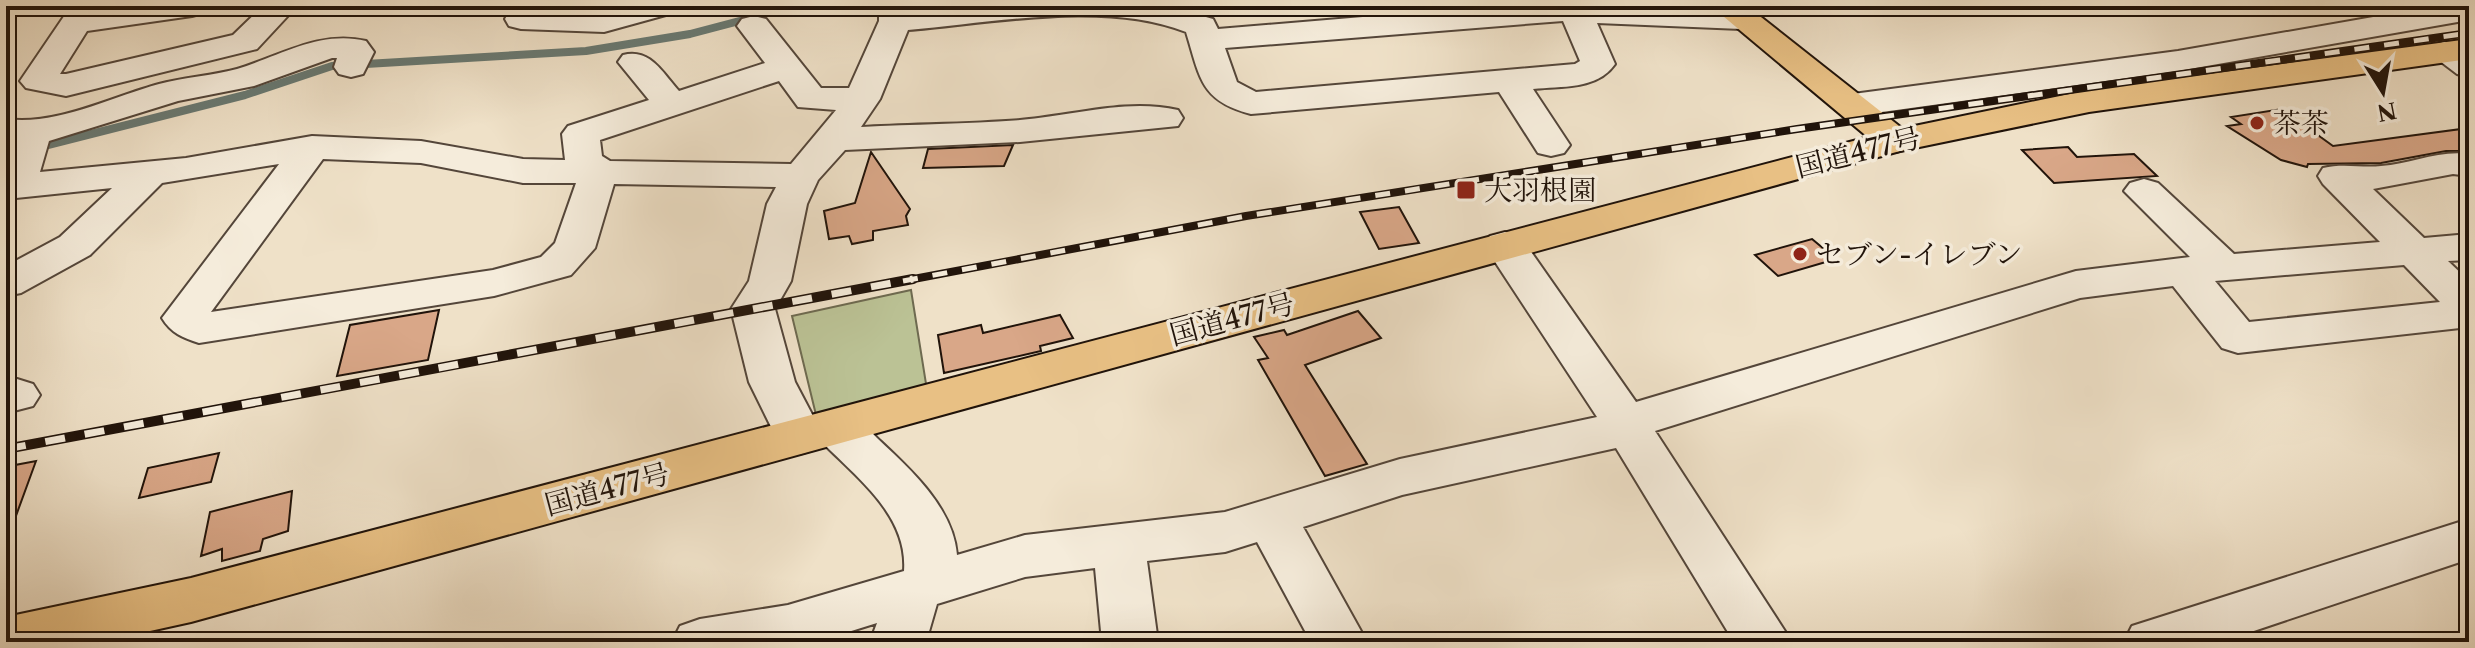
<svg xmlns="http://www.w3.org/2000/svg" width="2475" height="648" font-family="'Libre Caslon Text','Noto Serif JP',serif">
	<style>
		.green { fill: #bbc295; stroke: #6e6a50; stroke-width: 2 }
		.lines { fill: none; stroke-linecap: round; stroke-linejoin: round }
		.stream { stroke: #697972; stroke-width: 8 }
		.building { fill: #d9a788; stroke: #20130a; stroke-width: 2 }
		.minor-casing { stroke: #54463a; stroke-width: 4 }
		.major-casing { stroke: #20130a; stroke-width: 4 }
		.highway-casing { stroke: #20130a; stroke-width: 4 }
		.minor { fill: #f5ecdb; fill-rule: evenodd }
		.major { fill: #e8c084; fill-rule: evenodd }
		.highway { fill: #e8c084; fill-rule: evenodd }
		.rail-far1-casing { stroke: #20130a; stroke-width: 8 }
		.rail-casing { stroke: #20130a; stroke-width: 10 }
		.rail-far1 { stroke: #f5ecdb; stroke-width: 5; stroke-dasharray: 15; stroke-linecap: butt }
		.rail { stroke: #f5ecdb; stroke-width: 7; stroke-dasharray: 20; stroke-linecap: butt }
		.poi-dot { fill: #8f2418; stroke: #f5ecdb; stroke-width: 3 }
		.labels { text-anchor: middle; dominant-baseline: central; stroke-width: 7; stroke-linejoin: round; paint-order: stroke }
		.poi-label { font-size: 28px; fill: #20130a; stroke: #f5ecdb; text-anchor: start }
		.street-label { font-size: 28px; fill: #20130a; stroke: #f5ecdb }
	</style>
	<rect width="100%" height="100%" fill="#efe1c8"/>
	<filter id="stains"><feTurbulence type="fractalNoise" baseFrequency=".0025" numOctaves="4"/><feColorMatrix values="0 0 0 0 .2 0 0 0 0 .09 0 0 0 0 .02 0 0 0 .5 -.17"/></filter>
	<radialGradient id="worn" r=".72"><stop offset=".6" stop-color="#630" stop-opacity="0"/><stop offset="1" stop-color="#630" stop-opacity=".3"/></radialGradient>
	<path class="green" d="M911,290L927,390L817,419L792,316Z"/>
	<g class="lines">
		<path class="stream" d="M36,148L245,95L332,66L586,51L690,34L747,19L770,6"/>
	</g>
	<path class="building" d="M2282,109L2333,146L2469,128V151H2446L2381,163L2308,164L2307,167L2281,160L2227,126L2241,124L2231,117Z
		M1013,145L1004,166L923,168L928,149Z
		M2068,147L2077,157L2134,154L2157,176L2054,183L2022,150Z
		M871,152L910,209L906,216L908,225L873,231V240L852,244L849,236L829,239L824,211L855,203Z
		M1399,207L1419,243L1379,249L1360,212Z
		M1812,239L1836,259L1778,276L1755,255Z
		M439,310L428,360L337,376L350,325Z
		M1358,311L1381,338L1305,365L1367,464L1325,476L1258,360L1268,358L1254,337L1284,330L1287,335Z
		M1060,315L1073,338L1040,346L1041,351L944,373L938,335L981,325L983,333Z
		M219,453L211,482L139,498L148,468Z
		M36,461L9,535L6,534V475L10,466Z
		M292,491L288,531L263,539L260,551L222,561V549L201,556L210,512Z"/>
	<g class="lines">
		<defs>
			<path id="minor" d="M71,6H103L101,9L208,6L203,13L192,16L87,31L60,74H66L233,35L263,6H297L257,49L66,96L26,88L20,81Z
				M625,6H678L673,13L604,32L521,29L509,26L505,19L509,12L521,9L603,12Z
				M879,6H911V10L958,6H1167L1213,19L1218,29L1494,6L1741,9L1753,12L1757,19L1753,26L1741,29L1597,23L1615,64C1597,90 1561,86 1533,89L1570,145L1564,153L1551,156L1538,153L1499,92L1251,114C1200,101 1200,77 1186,32C1105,0 993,23 908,30L880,99L861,127C914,124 967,124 1020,120C1071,116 1127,98 1178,110L1183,118L1178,126L1020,142L845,150L818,180L807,204L791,281L775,309L795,382L815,420L818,414C830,411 837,408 849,413C859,417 869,430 877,438C910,469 953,507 957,555L1025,535L1225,512L1400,459L1597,417L1484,245L1490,236L1505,232L1520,236L1636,402L2076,271L2190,257L2124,191L2130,183L2144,179L2158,183L2234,254L2380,242L2323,184L2318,176L2323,168C2343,163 2361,168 2381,166C2411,164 2438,150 2469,154V176L2453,174L2373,189L2424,238L2469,234V260L2448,261L2469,281V327L2238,353L2222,348L2173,286L2080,298L1655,431L1792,642H1734L1616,448L1402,495L1303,527L1367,642H1311L1257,542L1225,552L1147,561L1158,642H1102L1095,568L1025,577L937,604L926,642H870L877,623L816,642H672L680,626L700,619L788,605L904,571C908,515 857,478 821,441L816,449L799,454L782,449L749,382L731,309L749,281L767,204L776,187L614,184L595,248L571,275L494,296L199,343C183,338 171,333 162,318L279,164L162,183L90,255L21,293L6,296V266L60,237L112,188L16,198L6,195V157L11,142L6,141V119C56,126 111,97 159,84C184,77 212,76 237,69C280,56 320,30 366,41L374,52L363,74L351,77L339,74L334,67L337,58H332L254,86L178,101L49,141L40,172L186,158L312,136L421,141L523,159L565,160L562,134L568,126L649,100L618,62L623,55C650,48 662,72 679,91L765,63L737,26L742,19L754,16L766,19L821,88H849L879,21ZM1563,21L1580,61L1575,64L1256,92L1237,82L1225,48ZM779,81L798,107L836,110L791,164L610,161L602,156L600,140ZM323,159L421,163L523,183H576L555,243L541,257L493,270L211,312ZM2404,265L2440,302L2249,322L2215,281Z
				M2436,6H2469V20L2178,71L1853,116L1840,113L1835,105L1840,97L1853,94L2178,51Z
				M2445,42L2469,52V77L2457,74L2428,52L2433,45Z
				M17,379L33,384L40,395L33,406L6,413V381Z
				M2469,519V559L2221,642H2124L2132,626Z"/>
			<path id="major" d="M1711,6H1747L1908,133L1914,141L1908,149L1895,152L1882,149Z"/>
			<path id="highway" d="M2469,39V59L2089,112L1900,151L191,622L100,642H6V617L191,578L1895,130L2089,90Z"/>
		</defs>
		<use href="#minor" class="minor-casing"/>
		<use href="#major" class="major-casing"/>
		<use href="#highway" class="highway-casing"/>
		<use href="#minor" class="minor"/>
		<use href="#major" class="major"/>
		<use href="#highway" class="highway"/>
		<defs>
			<path id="rail-far1" d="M903,281L1246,216L1797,129L2469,33"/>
			<path id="rail" d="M6,449L913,279"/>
		</defs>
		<use href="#rail-far1" class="rail-far1-casing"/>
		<use href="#rail" class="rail-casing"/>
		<use href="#rail-far1" class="rail-far1"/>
		<use href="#rail" class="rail"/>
	</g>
	<g class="poi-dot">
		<circle cx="2257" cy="123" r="8"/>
		<rect x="1456" y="180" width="20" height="20" rx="4"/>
		<circle cx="1800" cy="254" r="8"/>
	</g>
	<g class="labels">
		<g class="poi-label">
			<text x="2273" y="123">茶茶</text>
			<text x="1484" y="190">大羽根園</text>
			<text x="1816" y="254">セブン-イレブン</text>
		</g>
		<g class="street-label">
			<text transform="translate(1858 152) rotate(-14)">国道477号</text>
			<text transform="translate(1232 319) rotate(-15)">国道477号</text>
			<text transform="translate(607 489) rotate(-15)">国道477号</text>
		</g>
	</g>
	<rect width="2475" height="648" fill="none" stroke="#efe1c8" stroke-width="32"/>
	<rect x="8" y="8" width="2459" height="632" fill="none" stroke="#20130a" stroke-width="4"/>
	<rect x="16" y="16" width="2443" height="616" fill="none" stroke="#20130a" stroke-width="2"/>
	<g transform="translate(2383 92) rotate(169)" stroke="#f5ecdb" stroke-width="6" paint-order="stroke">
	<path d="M0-6L14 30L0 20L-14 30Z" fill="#20130a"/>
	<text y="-12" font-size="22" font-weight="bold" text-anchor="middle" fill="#20130a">N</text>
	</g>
	<rect width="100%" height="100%" filter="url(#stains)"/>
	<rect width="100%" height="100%" fill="url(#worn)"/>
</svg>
